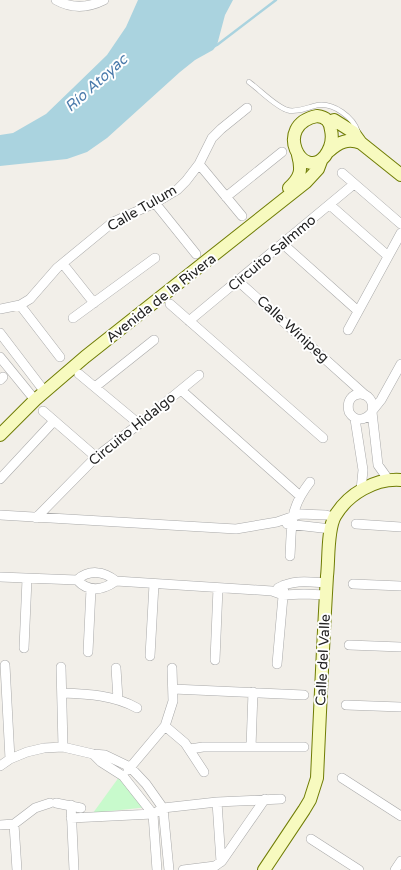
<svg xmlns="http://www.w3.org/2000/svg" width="401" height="870" font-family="'Varela Round',sans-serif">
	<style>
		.park { fill: #c8facc }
		.water { fill: #aad3df }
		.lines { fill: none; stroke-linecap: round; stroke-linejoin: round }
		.stream { stroke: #aad3df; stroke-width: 2.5 }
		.lane-casing { stroke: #a9a9a9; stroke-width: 5.5 }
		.street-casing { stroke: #a9a9a9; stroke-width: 10 }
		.secondary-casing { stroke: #707d05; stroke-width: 14 }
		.lane { stroke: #fff; stroke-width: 4.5 }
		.street { stroke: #fff; stroke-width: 9 }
		.secondary { stroke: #f7fabf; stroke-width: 12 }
		.labels { text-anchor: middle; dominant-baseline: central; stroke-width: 4; stroke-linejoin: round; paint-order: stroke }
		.street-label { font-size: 14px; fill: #222; stroke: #fff }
		.water-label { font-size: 15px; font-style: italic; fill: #4a7aab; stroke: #fff }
	</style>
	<rect width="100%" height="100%" fill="#f2efe9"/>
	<path class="park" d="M122,773L148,807L93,813Z"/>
	<path class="water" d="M138,0H233L225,15L217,45L213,50L195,60L180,72L107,138L87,152L67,159L0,166V135L13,133L46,114L73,88L107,55L126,27Z"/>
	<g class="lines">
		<path class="stream" d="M215,46L217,45L276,0"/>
		<defs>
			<path id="lane" d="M249,82C260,90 275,106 287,110C297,113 308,107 318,105C334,103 353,117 358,132"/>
			<path id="street" d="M56,0C72,9 88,8 104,0
				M199,164L242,216
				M342,173L401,224
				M226,197L282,152
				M155,203L196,254
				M330,205L388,256
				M283,244L358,311
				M63,264L94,303
				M238,281L364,394
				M170,304L323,438
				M20,305L60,357
				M0,309L20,305L30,299L57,268L113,222L155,203L177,190L186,181L199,164L212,138L221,129L247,108
				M73,318L155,258
				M189,321L354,184
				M348,330L401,233
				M0,333L45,392
				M0,357L35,400
				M79,374L139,424
				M0,380L3,377
				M95,387L154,340
				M181,390L299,495
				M373,410L381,400L401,364
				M43,411L96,457
				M372,412C365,421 355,422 349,412C343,388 377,388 372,412L378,465L388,479
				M355,419L363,470L361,490
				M0,479L54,421
				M0,515L236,529L277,522L300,514L326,515L334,517
				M36,518L96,457L139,424L199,375
				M287,524L331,529
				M356,524L401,527
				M290,556C292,524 289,509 310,482
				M0,577L77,580C89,593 103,590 116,581
				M77,580C89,569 104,571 116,581L272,591L283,595L304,594L326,595
				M353,584L401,586
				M278,588C294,579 310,582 327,583
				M349,645L401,647
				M24,648L27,579
				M88,652L91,589
				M150,656L154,584
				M215,660L218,588
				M277,664L284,585
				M5,665L10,759
				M61,667L63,747
				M116,668L118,699
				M173,689L304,695
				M62,693C88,694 114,695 137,708
				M346,705L401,707
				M165,726L185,743L204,772
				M251,747L253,692
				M190,749L203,747H304
				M93,754L101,762L123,776L153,814L157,870
				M0,766L10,759L27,752L44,748L63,747L93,754L105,755L130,767L146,784L163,808L169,870
				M128,770L165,726L173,701L172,668
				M342,778L401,816
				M217,802L281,799
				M56,803L81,808
				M71,805L74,870
				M71,818L153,814L163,808L217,802L221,862
				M14,824L17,870
				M0,825L14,824L35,808L50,803
				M311,839L359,870
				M183,870L215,866L222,861L265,799
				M395,870L401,861"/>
			<path id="secondary" d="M317,116C326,117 330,121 331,130C333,139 331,148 325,156C303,183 272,125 317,116Z
				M329,122L334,120L353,132L361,143L401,175
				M329,151C339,142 348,138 361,143
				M289,188C301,177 302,170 298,155
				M0,435L35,400L85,357L306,182L318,169L321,161
				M264,870L304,810L310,800L317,778C320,711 323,643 327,576C329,560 327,530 335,516C348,494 375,478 401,480"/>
		</defs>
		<use href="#lane" class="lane-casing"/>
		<use href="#street" class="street-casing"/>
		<use href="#secondary" class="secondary-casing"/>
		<use href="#lane" class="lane"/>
		<use href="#street" class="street"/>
		<use href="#secondary" class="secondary"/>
	</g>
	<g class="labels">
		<g class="street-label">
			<text transform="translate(142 208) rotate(-30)">Calle Tulum</text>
			<text transform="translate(272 253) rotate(-40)">Circuito Salmmo</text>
			<text transform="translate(161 298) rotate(-38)">Avenida de la Rivera</text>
			<text transform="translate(293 329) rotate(42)">Calle Winipeg</text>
			<text transform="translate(132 429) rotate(-39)">Circuito Hidalgo</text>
			<text transform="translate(323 660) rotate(-87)">Calle del Valle</text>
		</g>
		<g class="water-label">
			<text transform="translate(96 83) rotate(-42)">Río Atoyac</text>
		</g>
	</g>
</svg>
